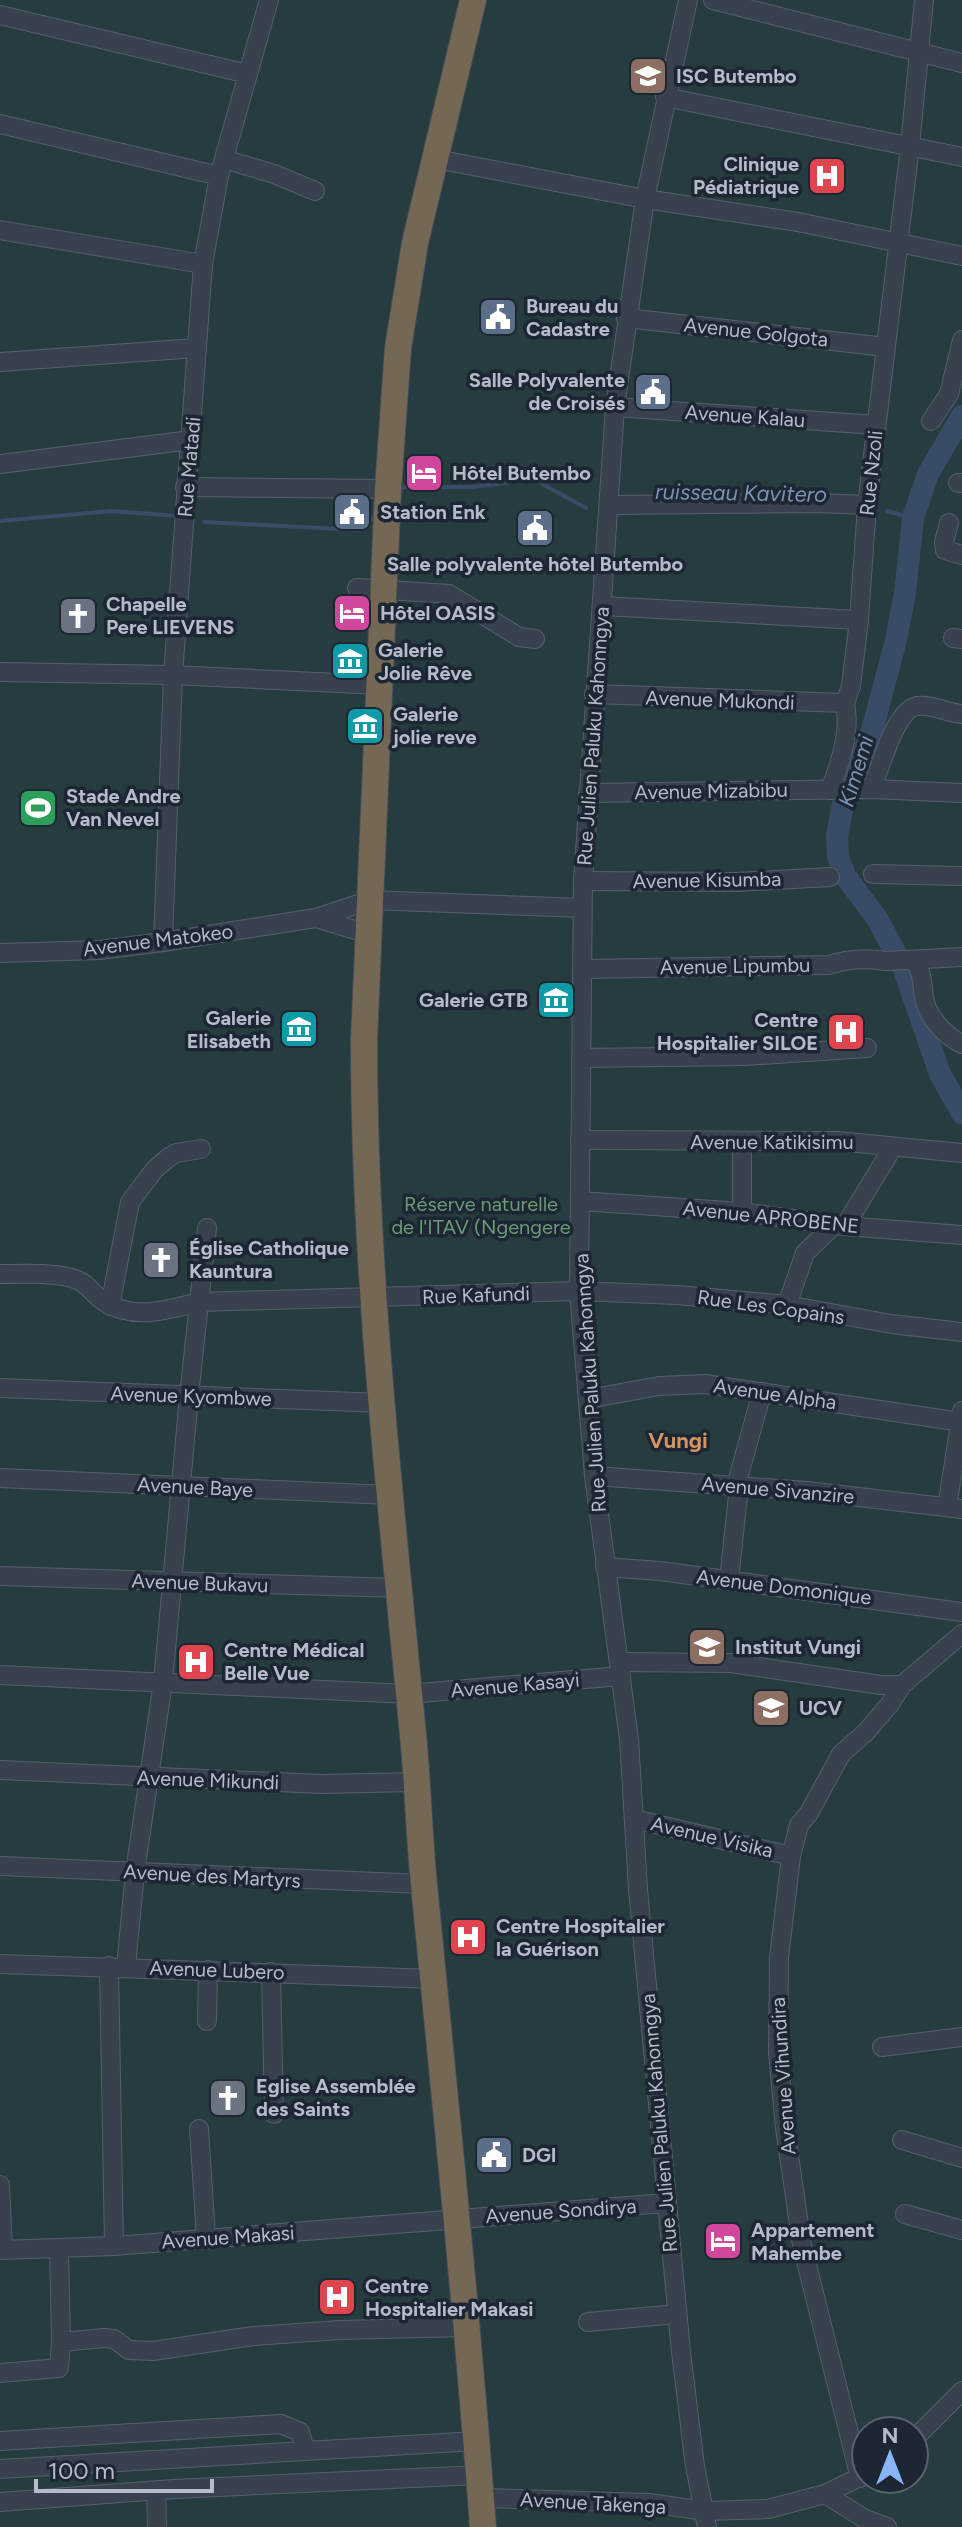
<svg xmlns="http://www.w3.org/2000/svg" width="962" height="2527" font-family="Figtree,sans-serif">
<style>
.green{fill:#263c3f;fill-rule:evenodd}
.lines{fill:none;stroke-linecap:round;stroke-linejoin:round}
.stream{stroke:#394c67;stroke-width:4}
.river{stroke:#394c67;stroke-width:22}
.minor-casing{stroke:#565f6c;stroke-width:20}
.highway-casing{stroke:#434c59;stroke-width:28}
.minor{stroke:#38414e;stroke-width:18}
.highway{stroke:#746855;stroke-width:26}
.labels{text-anchor:middle;dominant-baseline:central;stroke-width:7;stroke-linejoin:round;paint-order:stroke}
.poi-label{font-size:20px;font-weight:bold;fill:#b4bcc9;stroke:#1d2633;text-anchor:start}
.street-label{font-size:20px;fill:#b4bcc9;stroke:#1d2633}
.park-label{font-size:20px;fill:#6b9a76;stroke:#1d2633}
.water-label{font-size:22px;font-style:italic;fill:#7c92b1;stroke:#1d2633}
.neighbourhood-label{font-size:22px;font-weight:bold;fill:#d59563;stroke:#1d2633}
</style>
<rect width="100%" height="100%" fill="#242f3e"/>
<path class="green" d="M0 0H962V2527H0ZM866 2431H914V2479H866Z"/>
<g class="lines">
<g class="stream">
<polyline points="400,496 402,487 470,487 507,483 518,471 533,473 544,485 586,508"/>
<polyline points="887,511 913,518"/>
<polyline points="0,521 111,511 178,516"/>
<polyline points="204,522 359,530 378,513"/>
</g>
<polyline class="river" points="962,416 928,474 913,518 905,593 896,640 873,727 843,805 837,835 838,857 846,877 878,920 903,967 940,1074 962,1113"/>
<g class="minor-casing">
<g id="minor">
<polyline points="688,0 645,199 615,407 583,881 579,1291 594,1476 629,1739 638,1889 681,2352 695,2466 707,2527"/>
<polyline points="713,0 962,63"/>
<polyline points="0,15 248,74"/>
<polyline points="665,97 962,157"/>
<polyline points="0,124 219,176"/>
<polyline points="224,159 274,174 315,191"/>
<polyline points="436,159 645,199 798,222 962,256"/>
<polyline points="0,230 203,264"/>
<polyline points="626,318 886,347"/>
<polyline points="0,362 197,348"/>
<polyline points="615,407 876,425"/>
<polyline points="931,421 949,394 962,340"/>
<polyline points="0,464 191,440"/>
<polyline points="958,483 962,483"/>
<polyline points="185,487 388,489"/>
<polyline points="609,505 816,503 867,505"/>
<polyline points="949,523 944,542 945,550 962,555"/>
<polyline points="357,588 449,594 519,637 535,639"/>
<polyline points="602,606 859,620"/>
<polyline points="953,638 962,639"/>
<polyline points="0,672 173,675 380,685"/>
<polyline points="594,694 845,703"/>
<polyline points="845,703 851,686 859,620 867,505 910,146 924,0"/>
<path d="M872 789C880 768 895 710 917 706 932 704 947 713 962 714"/>
<path d="M830 790C840 764 851 731 845 703"/>
<polyline points="588,793 872,789 962,793"/>
<polyline points="873,874 962,876"/>
<polyline points="583,881 737,882 830,877"/>
<polyline points="316,918 368,934"/>
<polyline points="163,942 173,675 203,264 219,176 269,0"/>
<polyline points="0,953 100,950 163,942 316,918 370,900 582,908"/>
<path d="M914 960C926 977 920 991 927 1008 934 1023 948 1038 962 1044"/>
<path d="M583 969 829 965C848 959 867 958 886 961L962 957"/>
<polyline points="582,1058 745,1056 867,1048"/>
<polyline points="580,1140 837,1141 962,1153"/>
<polyline points="742,1142 742,1212"/>
<polyline points="580,1201 742,1212 845,1226 962,1235"/>
<polyline points="845,1226 893,1147"/>
<path d="M0 1274C21 1274 56 1272 75 1279 88 1283 92 1294 103 1301 134 1321 167 1310 199 1302L579 1291 677 1295 787 1305 891 1324 962 1332"/>
<polyline points="787,1305 805,1253 835,1224"/>
<polyline points="110,1306 130,1202 155,1169 168,1158 176,1153 201,1149"/>
<polyline points="0,1388 382,1403"/>
<polyline points="588,1399 659,1386 705,1384 962,1422"/>
<polyline points="594,1476 807,1491 962,1509"/>
<polyline points="0,1478 389,1495"/>
<polyline points="736,1486 762,1392"/>
<polyline points="947,1507 962,1411"/>
<polyline points="605,1567 660,1571 962,1612"/>
<polyline points="0,1576 399,1588"/>
<polyline points="729,1580 739,1486"/>
<polyline points="619,1662 730,1663 881,1685 902,1685"/>
<polyline points="0,1675 408,1694 621,1676"/>
<polyline points="0,1770 321,1784 416,1782"/>
<polyline points="634,1819 791,1856"/>
<polyline points="0,1866 423,1884"/>
<polyline points="0,1964 434,1979"/>
<polyline points="109,1966 114,2246"/>
<polyline points="126,1967 135,1872 163,1682 189,1396 207,1228"/>
<polyline points="271,1972 274,2114"/>
<polyline points="207,2021 208,1970"/>
<polyline points="882,2047 962,2037"/>
<polyline points="199,2129 206,2238"/>
<polyline points="902,2140 962,2158"/>
<polyline points="0,2185 3,2249"/>
<polyline points="905,2214 962,2230"/>
<polyline points="0,2250 114,2246 666,2203"/>
<polyline points="588,2322 677,2314"/>
<polyline points="61,2342 104,2338 114,2339 129,2350 153,2351 253,2336 340,2330 466,2327"/>
<polyline points="0,2373 59,2368 61,2342 59,2248"/>
<polyline points="914,2439 962,2391"/>
<polyline points="0,2441 281,2424 300,2432 305,2450"/>
<polyline points="0,2469 477,2441"/>
<polyline points="860,2478 802,2245 785,2128 778,2053 779,1958 791,1856 799,1825 809,1813 841,1754 866,1732 890,1704 902,1685 962,1634"/>
<polyline points="156,2491 157,2527"/>
<polyline points="825,2494 865,2519 887,2527"/>
<polyline points="481,2498 649,2503 705,2511 768,2509 825,2494 866,2474"/>
<polyline points="0,2502 174,2489 479,2475"/>
</g>
</g>
<g class="highway-casing">
<path id="highway" d="M473 0 415 243 398 348 388 489 364 1040C364 1272 391 1504 413 1735 418 1785 419 1835 424 1885 445 2099 467 2313 483 2527"/>
</g>
<use href="#minor" class="minor"/>
<use href="#highway" class="highway"/>
</g>
<defs>
<g id="university-square" transform="scale(2)"><rect x="-9" y="-9" width="18" height="18" rx="4" fill="#8d6e63" stroke="#1d2633"/><path d="M0-5L7-2L0 1L-7-2ZM-4 1L0 2.5L4 1V4Q0 6-4 4Z" fill="#fff"/></g>
<g id="hospital-square" transform="scale(2)"><rect x="-9" y="-9" width="18" height="18" rx="4" fill="#e0444e" stroke="#1d2633"/><path d="M-5-5h3v3.5h4V-5h3V5h-3V1.5h-4V5h-3Z" fill="#fff"/></g>
<g id="civic-square" transform="scale(2)"><rect x="-9" y="-9" width="18" height="18" rx="4" fill="#5c6f8a" stroke="#1d2633"/><path d="M-.6-6.5H3V-4.5H.6V-3L4-1V1h2V6H-6V1h2V-1L-.6-3ZM-1.2 2.5V6h2.4V2.5Z" fill="#fff"/></g>
<g id="hotel-square" transform="scale(2)"><rect x="-9" y="-9" width="18" height="18" rx="4" fill="#d1479c" stroke="#1d2633"/><path d="M-6-4.5h1.5V1H6V5H4.5V3h-9V5H-6ZM-4 0a1.8 1.8 0 1 1 3.6 0ZM.5 0V-2.5h3Q6-2.5 6 0Z" fill="#fff"/></g>
<g id="church-square" transform="scale(2)"><rect x="-9" y="-9" width="18" height="18" rx="4" fill="#6b7280" stroke="#1d2633"/><path d="M-1.2-6h2.4v3.5h3.3v2.4h-3.3V6h-2.4V-.1h-3.3v-2.4h3.3Z" fill="#fff"/></g>
<g id="museum-square" transform="scale(2)"><rect x="-9" y="-9" width="18" height="18" rx="4" fill="#0f9aa8" stroke="#1d2633"/><path d="M0-6L6-3V-2H-6V-3ZM-5-1h2V3h-2ZM-1-1h2V3h-2ZM3-1h2V3H3ZM-6 4H6V6H-6Z" fill="#fff"/></g>
<g id="stadium-square" transform="scale(2)"><rect x="-9" y="-9" width="18" height="18" rx="4" fill="#2e9e5b" stroke="#1d2633"/><path d="M0-5a6.5 5 0 1 0 0 10a6.5 5 0 1 0 0-10ZM-3.5-1.8h7v3.6h-7Z" fill="#fff"/></g>
<g id="school-square" transform="scale(2)"><rect x="-9" y="-9" width="18" height="18" rx="4" fill="#8d6e63" stroke="#1d2633"/><path d="M0-5L7-2L0 1L-7-2ZM-4 1L0 2.5L4 1V4Q0 6-4 4Z" fill="#fff"/></g>
</defs>
<g fill-rule="evenodd">
<use href="#university-square" x="648" y="76"/>
<use href="#hospital-square" x="827" y="176"/>
<use href="#civic-square" x="498" y="317"/>
<use href="#civic-square" x="653" y="392"/>
<use href="#hotel-square" x="424" y="473"/>
<use href="#civic-square" x="352" y="512"/>
<use href="#civic-square" x="535" y="528"/>
<use href="#hotel-square" x="352" y="613"/>
<use href="#church-square" x="78" y="616"/>
<use href="#museum-square" x="350" y="661"/>
<use href="#museum-square" x="365" y="726"/>
<use href="#stadium-square" x="38" y="808"/>
<use href="#museum-square" x="556" y="1000"/>
<use href="#museum-square" x="299" y="1029"/>
<use href="#hospital-square" x="846" y="1032"/>
<use href="#church-square" x="161" y="1260"/>
<use href="#school-square" x="707" y="1647"/>
<use href="#hospital-square" x="196" y="1662"/>
<use href="#university-square" x="771" y="1708"/>
<use href="#hospital-square" x="468" y="1937"/>
<use href="#church-square" x="228" y="2098"/>
<use href="#civic-square" x="494" y="2155"/>
<use href="#hotel-square" x="723" y="2241"/>
<use href="#hospital-square" x="337" y="2297"/>
</g>
<g class="labels">
<g class="poi-label">
<text x="676" y="76">ISC Butembo</text>
<text x="799" y="164" text-anchor="end">Clinique<tspan x="799" dy="23">Pédiatrique</tspan></text>
<text x="526" y="306">Bureau du<tspan x="526" dy="23">Cadastre</tspan></text>
<text x="625" y="380" text-anchor="end">Salle Polyvalente<tspan x="625" dy="23">de Croisés</tspan></text>
<text x="452" y="473">Hôtel Butembo</text>
<text x="380" y="512">Station Enk</text>
<text x="535" y="564" text-anchor="middle">Salle polyvalente hôtel Butembo</text>
<text x="106" y="604">Chapelle<tspan x="106" dy="23">Pere LIEVENS</tspan></text>
<text x="380" y="613">Hôtel OASIS</text>
<text x="378" y="650">Galerie<tspan x="378" dy="23">Jolie Rêve</tspan></text>
<text x="393" y="714">Galerie<tspan x="393" dy="23">jolie reve</tspan></text>
<text x="66" y="796">Stade Andre<tspan x="66" dy="23">Van Nevel</tspan></text>
<text x="528" y="1000" text-anchor="end">Galerie GTB</text>
<text x="271" y="1018" text-anchor="end">Galerie<tspan x="271" dy="23">Elisabeth</tspan></text>
<text x="818" y="1020" text-anchor="end">Centre<tspan x="818" dy="23">Hospitalier SILOE</tspan></text>
<text x="189" y="1248">Église Catholique<tspan x="189" dy="23">Kauntura</tspan></text>
<text x="735" y="1647">Institut Vungi</text>
<text x="224" y="1650">Centre Médical<tspan x="224" dy="23">Belle Vue</tspan></text>
<text x="799" y="1708">UCV</text>
<text x="496" y="1926">Centre Hospitalier<tspan x="496" dy="23">la Guérison</tspan></text>
<text x="256" y="2086">Eglise Assemblée<tspan x="256" dy="23">des Saints</tspan></text>
<text x="522" y="2155">DGI</text>
<text x="751" y="2230">Appartement<tspan x="751" dy="23">Mahembe</tspan></text>
<text x="365" y="2286">Centre<tspan x="365" dy="23">Hospitalier Makasi</tspan></text>
</g>
<g class="street-label">
<text transform="translate(756 332) rotate(6)">Avenue Golgota</text>
<text transform="translate(745 416) rotate(4)">Avenue Kalau</text>
<text transform="translate(189 467) rotate(-85)">Rue Matadi</text>
<text transform="translate(871 473) rotate(-84)">Rue Nzoli</text>
<text transform="translate(720 700) rotate(2)">Avenue Mukondi</text>
<text transform="translate(593 736) rotate(-86)">Rue Julien Paluku Kahonngya</text>
<text transform="translate(711 791) rotate(-1)">Avenue Mizabibu</text>
<text transform="translate(707 880) rotate(-1)">Avenue Kisumba</text>
<text transform="translate(158 940) rotate(-7)">Avenue Matokeo</text>
<text transform="translate(735 966) rotate(-1)">Avenue Lipumbu</text>
<text x="772" y="1142">Avenue Katikisimu</text>
<text transform="translate(771 1217) rotate(6)">Avenue APROBENE</text>
<text transform="translate(476 1295) rotate(-2)">Rue Kafundi</text>
<text transform="translate(771 1307) rotate(8)">Rue Les Copains</text>
<text transform="translate(590 1383) rotate(-94)">Rue Julien Paluku Kahonngya</text>
<text transform="translate(775 1394) rotate(8)">Avenue Alpha</text>
<text transform="translate(191 1396) rotate(2)">Avenue Kyombwe</text>
<text transform="translate(195 1487) rotate(3)">Avenue Baye</text>
<text transform="translate(778 1490) rotate(5)">Avenue Sivanzire</text>
<text transform="translate(200 1583) rotate(2)">Avenue Bukavu</text>
<text transform="translate(784 1587) rotate(7)">Avenue Domonique</text>
<text transform="translate(515 1685) rotate(-5)">Avenue Kasayi</text>
<text transform="translate(208 1780) rotate(2)">Avenue Mikundi</text>
<text transform="translate(712 1837) rotate(13)">Avenue Visika</text>
<text transform="translate(212 1876) rotate(3)">Avenue des Martyrs</text>
<text transform="translate(217 1970) rotate(2)">Avenue Lubero</text>
<text transform="translate(783 2076) rotate(-94)">Avenue Vihundira</text>
<text transform="translate(659 2123) rotate(-95)">Rue Julien Paluku Kahonngya</text>
<text transform="translate(561 2211) rotate(-4)">Avenue Sondirya</text>
<text transform="translate(228 2237) rotate(-4)">Avenue Makasi</text>
<text transform="translate(593 2503) rotate(3)">Avenue Takenga</text>
</g>
<g class="park-label">
<text x="481" y="1204">Réserve naturelle<tspan x="481" dy="23">de l'ITAV (Ngengere</tspan></text>
</g>
<g class="water-label">
<text transform="translate(741 493) rotate(1)">ruisseau Kavitero</text>
<text transform="translate(856 771) rotate(-73)">Kimemi</text>
</g>
<g class="neighbourhood-label">
<text x="678" y="1440">Vungi</text>
</g>
</g>
<g transform="translate(890 2455)"><circle r="38" fill="#1d2633" stroke="#59626f" stroke-width="2"/>
<path d="M0-6L14 30L0 20L-14 30Z" fill="#8ab4f8"/>
<text y="-12" font-size="22" font-weight="bold" text-anchor="middle" fill="#b4bcc9">N</text>
</g>
<path d="M36 2479v12h176v-12" fill="none" stroke="#b4bcc9" stroke-width="4"/>
<text x="48" y="2479" font-size="24" fill="#b4bcc9" stroke="#1d2633" stroke-width="6" paint-order="stroke">100 m</text>
</svg>
